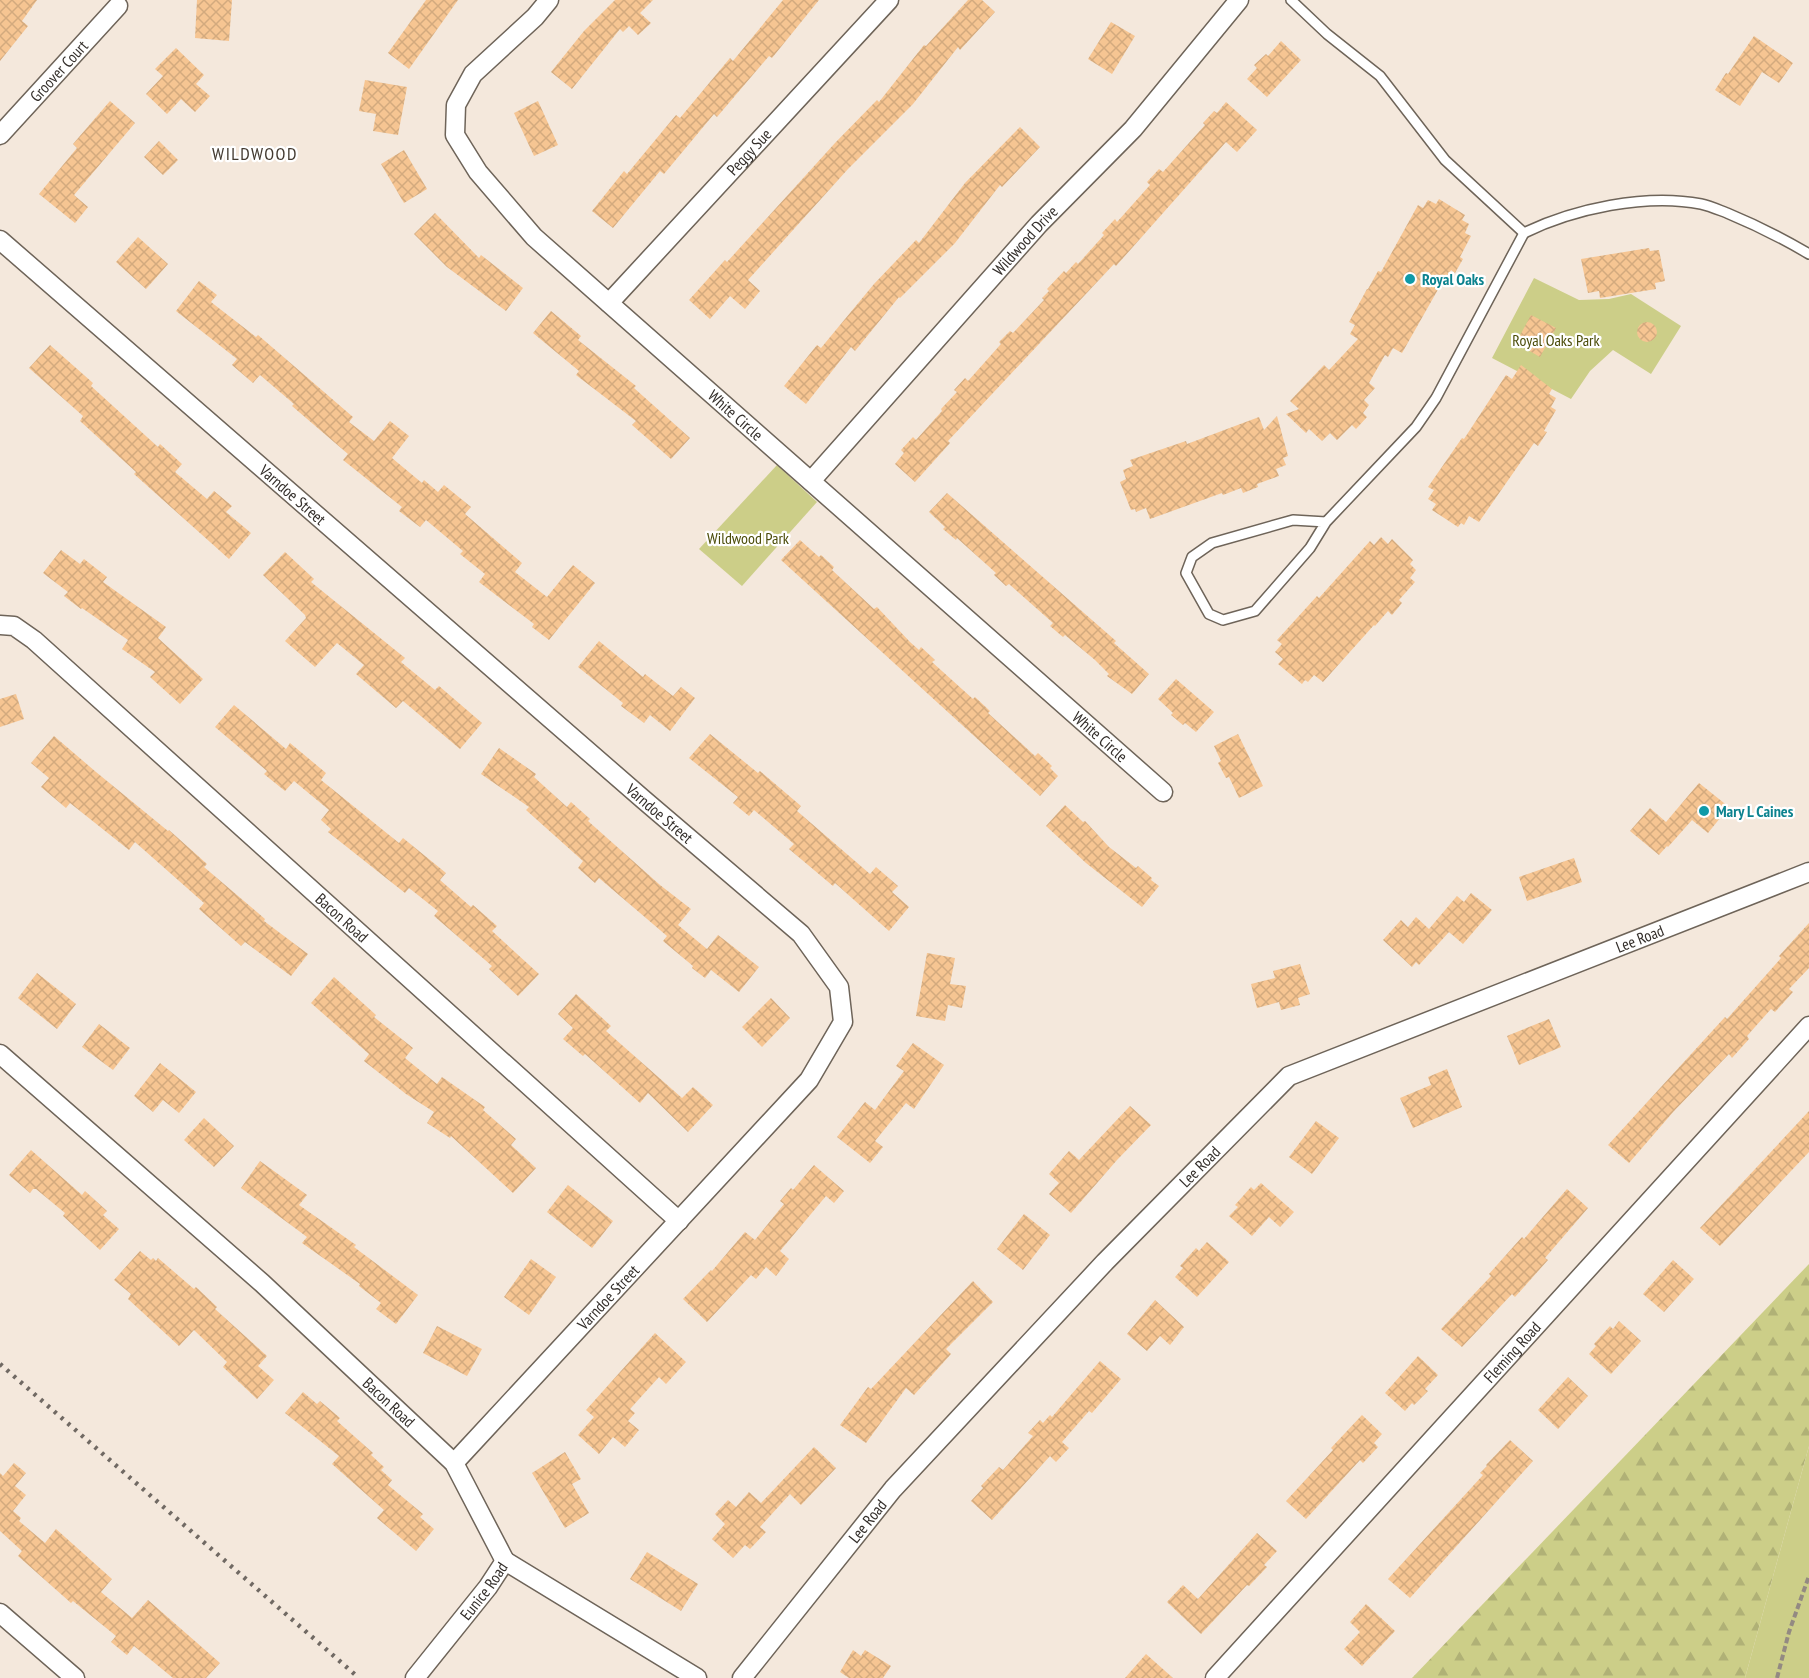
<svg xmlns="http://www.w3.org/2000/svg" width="1809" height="1678" font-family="'PT Sans Narrow',sans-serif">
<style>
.forest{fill:url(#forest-firs)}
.green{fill:#ccce88}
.building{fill:url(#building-cross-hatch)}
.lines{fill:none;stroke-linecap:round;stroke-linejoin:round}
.lane-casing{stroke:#6e6459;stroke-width:12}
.street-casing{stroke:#6e6459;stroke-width:21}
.path{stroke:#938a82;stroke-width:4;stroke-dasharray:6 3;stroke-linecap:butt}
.lane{stroke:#fff;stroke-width:9}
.street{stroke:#fff;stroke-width:18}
.rail{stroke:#706963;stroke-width:4.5;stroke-dasharray:3 6;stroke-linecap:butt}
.culture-dot{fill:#0f9aa8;stroke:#fff;stroke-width:2}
.labels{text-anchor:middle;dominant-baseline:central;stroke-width:4.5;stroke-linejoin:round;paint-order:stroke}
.street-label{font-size:16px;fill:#332e2a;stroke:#fff}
.culture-label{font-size:16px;font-weight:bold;fill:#0d838f;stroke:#fff;text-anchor:start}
.park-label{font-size:16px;fill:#4b4c09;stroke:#fff}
.neighbourhood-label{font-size:18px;letter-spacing:1.5px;fill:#433a30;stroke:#fff}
</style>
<defs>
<pattern id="forest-firs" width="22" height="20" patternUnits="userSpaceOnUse" patternTransform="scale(1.5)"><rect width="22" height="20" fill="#ccce88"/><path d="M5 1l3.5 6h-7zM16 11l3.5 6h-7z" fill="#b0b176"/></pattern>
<pattern id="building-cross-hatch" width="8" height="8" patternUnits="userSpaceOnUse" patternTransform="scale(1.5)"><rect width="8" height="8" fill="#f6c592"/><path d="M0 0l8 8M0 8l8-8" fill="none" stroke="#d3aa7e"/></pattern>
</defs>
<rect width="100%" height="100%" fill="#f4e8dc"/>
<polygon class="forest" points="1809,1264 1809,1446 1745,1678 1412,1678"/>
<g class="green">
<polygon points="1534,278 1579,300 1609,299 1631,294 1681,326 1651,374 1613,350 1590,371 1571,399 1492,358"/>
<polygon points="777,465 817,502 742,586 699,549"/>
<polygon points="1809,1446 1809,1678 1745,1678"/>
</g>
<g class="building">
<polygon points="0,0 37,0 22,21 28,26 0,61"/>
<polygon points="197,0 232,0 229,41 195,38"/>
<polygon points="426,0 458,0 409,69 388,53"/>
<polygon points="615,0 653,0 640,13 651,23 638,35 629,26 623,32 620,29 572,89 551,72 584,31"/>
<polygon points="783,0 819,0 772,58 769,56 717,117 714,114 664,174 660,171 613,228 592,211 624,171 627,174 676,115 680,118 730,58 733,61"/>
<polygon points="968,0 982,0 995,12 960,50 958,47 913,104 848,169 748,280 760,291 745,309 730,296 710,319 689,300 725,260 727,262 835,143 877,100 879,102 924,45 926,46"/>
<polygon points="1111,22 1135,36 1112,74 1088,59"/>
<polygon points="1754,36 1793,63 1779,83 1762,72 1740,106 1715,90 1726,73 1728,74"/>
<polygon points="1281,41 1301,60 1267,97 1247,79 1257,68 1254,65 1266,54 1268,56"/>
<polygon points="176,48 204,75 196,84 210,96 195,112 181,99 167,114 146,94 163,76 155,69"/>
<polygon points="365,80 407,87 398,135 373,131 376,114 359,111"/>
<polygon points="110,101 135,123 74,195 88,207 75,223 39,194 77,148 73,144"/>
<polygon points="538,101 558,145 534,156 514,113"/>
<polygon points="1226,102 1257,130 1237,152 1226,142 1116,266 1114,264 948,441 950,443 915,482 895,464 904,453 901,450 913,437 916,440 942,411 941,409 957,392 954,390 965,378 968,381 1001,344 999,342 1010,331 1013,333 1044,300 1042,298 1049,291 1047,289 1064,271 1066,273 1076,262 1078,264 1104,235 1102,233 1115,219 1117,222 1142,194 1150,185 1147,182 1159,169 1163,172 1205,125 1203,123 1214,111 1217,113"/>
<polygon points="1020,127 1040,147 1002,187 1000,185 955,243 900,298 899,297 855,351 851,347 806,404 784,386 817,345 821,348 874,284 916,240 919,243 965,183"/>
<polygon points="159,141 178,160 163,175 144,157"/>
<polygon points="404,150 427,189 404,203 381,164"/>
<polygon points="1439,199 1465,215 1462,220 1469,224 1465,233 1471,236 1460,257 1463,259 1455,273 1451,270 1442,287 1440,286 1402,353 1393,348 1388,357 1385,355 1369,383 1375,388 1364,400 1369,405 1363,413 1367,417 1356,429 1352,425 1337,440 1330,433 1322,441 1309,429 1306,433 1286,414 1299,409 1290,401 1324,365 1329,370 1358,339 1350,334 1355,325 1349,322 1367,289 1368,289 1378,271 1381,272 1418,205 1423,208 1428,200 1436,204"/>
<polygon points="435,213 479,258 481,255 523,288 506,311 447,267 414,234"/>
<polygon points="138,237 168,264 146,289 116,262"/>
<polygon points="1649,248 1650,251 1659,250 1665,281 1655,283 1656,289 1600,298 1599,291 1588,293 1581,259"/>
<polygon points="199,281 217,295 211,302 256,337 258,335 353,417 349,422 374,441 390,421 409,436 392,458 422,483 424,480 438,492 444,485 471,507 465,514 522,563 515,572 547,597 573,565 595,583 549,640 532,627 534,624 479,582 485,574 460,554 463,551 426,520 420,527 399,511 402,507 343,460 348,454 292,406 294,404 260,375 253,383 232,365 237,359 176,311"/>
<polygon points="551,311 581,336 578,340 636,386 634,388 690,438 671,459 632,425 636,421 576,375 579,371 533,333"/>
<polygon points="1531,315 1556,328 1540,357 1516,343"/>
<circle cx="1647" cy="332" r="10"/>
<polygon points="50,345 93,383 91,386 158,447 160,444 182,464 175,472 207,499 214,491 232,506 226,512 251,533 229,559 134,474 136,472 80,421 83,416 29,368"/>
<polygon points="1521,365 1552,389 1549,394 1556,398 1551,407 1556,410 1544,431 1547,432 1538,446 1534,443 1479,522 1469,516 1464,525 1461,523 1458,527 1432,510 1436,504 1428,499 1434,490 1428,487 1462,438 1464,439 1506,375 1512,379"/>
<polygon points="1277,416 1288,456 1283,458 1286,465 1276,469 1279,476 1257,484 1258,487 1243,493 1241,488 1223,495 1222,493 1150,519 1146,508 1136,512 1135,509 1131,510 1120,482 1126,479 1123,470 1133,466 1130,460 1186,441 1187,444 1259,417 1264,430"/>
<polygon points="947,493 1116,641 1114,643 1149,674 1132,694 1107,676 1109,674 1095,660 1065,635 1063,637 1050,626 1053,623 1009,584 1006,586 994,575 996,573 957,538 956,540 943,529 945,527 929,512"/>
<polygon points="1381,537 1388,544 1392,539 1413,560 1410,564 1416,570 1410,578 1415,582 1399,600 1402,603 1392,615 1388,611 1375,626 1374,625 1323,682 1314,675 1308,682 1305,680 1302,684 1278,664 1283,659 1275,652 1282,644 1277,640 1317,596 1319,598 1370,541 1374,545"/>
<polygon points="800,540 819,557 821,555 834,567 832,570 874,609 877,607 910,642 919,650 921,647 935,660 932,662 973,699 975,697 990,711 988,713 1035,756 1038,753 1052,766 1050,768 1058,776 1040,796 781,560"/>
<polygon points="61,550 80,564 84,559 107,577 103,582 166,627 158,638 203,679 180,704 150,677 155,672 122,649 128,640 82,608 81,609 64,596 68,592 43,573"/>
<polygon points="285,552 314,579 311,582 405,658 401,662 435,690 439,686 482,723 460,749 403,701 396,708 356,674 364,665 337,643 315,667 285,641 306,618 305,615 263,575"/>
<polygon points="599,641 643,677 645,674 673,696 681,687 695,698 670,731 650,715 644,723 621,706 623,703 578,667"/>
<polygon points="1176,679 1214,712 1196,732 1185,723 1183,725 1171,715 1173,713 1158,699"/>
<polygon points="16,694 24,719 0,727 0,699"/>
<polygon points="234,705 286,749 290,743 326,773 321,780 399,843 403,838 446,873 440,880 471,907 473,905 497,926 492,931 539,974 518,996 489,969 492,966 434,916 438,911 409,888 405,893 328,832 331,829 321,820 329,810 294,781 285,791 264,774 267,771 215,727"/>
<polygon points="710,734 758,773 760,771 801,806 797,811 870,874 876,867 898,886 892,892 909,907 889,931 835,883 833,886 789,849 794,844 754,810 749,816 733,803 738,797 689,758"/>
<polygon points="1238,734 1263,786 1239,798 1229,777 1226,778 1218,763 1221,761 1214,746"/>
<polygon points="54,736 96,772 168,831 169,830 207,864 204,867 265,919 264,921 308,954 291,976 245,942 241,946 199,909 204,903 135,842 129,850 70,803 66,808 41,787 49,778 31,763"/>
<polygon points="499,748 536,774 534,777 567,807 571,802 590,819 588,821 660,885 691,909 678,925 707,949 718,935 759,967 739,992 711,970 705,978 692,968 693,966 663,941 667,936 599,878 595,883 578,868 583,861 526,810 529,807 481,774"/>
<polygon points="1699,783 1729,807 1708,833 1692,820 1668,847 1667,846 1659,855 1630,831 1650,808 1666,822"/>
<polygon points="1065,805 1083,822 1085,821 1109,847 1136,868 1138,866 1152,878 1151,880 1159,886 1142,907 1086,863 1046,826"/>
<polygon points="1574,858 1582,882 1527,901 1519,877"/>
<polygon points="1471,893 1492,910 1463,944 1449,932 1419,965 1416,962 1412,967 1383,940 1401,920 1408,927 1416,917 1429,929 1457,896 1464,902"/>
<polygon points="1809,923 1809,968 1789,989 1793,992 1775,1012 1771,1009 1747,1036 1749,1039 1732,1058 1729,1054 1674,1111 1629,1163 1608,1145 1725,1017 1727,1019 1781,958 1779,956"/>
<polygon points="927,953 955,958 950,984 966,986 962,1008 948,1005 945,1021 916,1016"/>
<polygon points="1300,964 1310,994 1298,998 1300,1005 1281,1010 1279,1002 1257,1008 1251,984 1275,978 1273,971"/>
<polygon points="37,973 76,1004 57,1029 18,998"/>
<polygon points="334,977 376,1015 374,1017 413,1048 405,1058 437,1084 442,1077 485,1107 483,1110 516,1139 511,1145 536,1168 513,1193 451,1136 450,1138 427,1123 434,1112 406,1094 364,1061 369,1054 311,1003"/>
<polygon points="576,994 611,1026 606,1031 682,1098 693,1087 713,1105 688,1132 648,1093 640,1103 585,1054 583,1056 563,1039 573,1028 558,1014"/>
<polygon points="771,998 790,1018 762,1047 742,1027"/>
<polygon points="1549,1019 1561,1047 1519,1065 1507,1036"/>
<polygon points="99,1024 130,1048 113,1070 82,1047"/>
<polygon points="913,1043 944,1065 914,1109 906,1103 875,1141 883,1147 870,1163 837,1137 865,1102 875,1110 904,1071 896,1066"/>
<polygon points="160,1063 196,1092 179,1113 163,1100 153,1112 134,1096"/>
<polygon points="1447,1069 1462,1107 1413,1128 1400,1098 1431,1085 1428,1077"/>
<polygon points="1130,1106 1151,1125 1117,1160 1071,1213 1049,1194 1059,1183 1049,1174 1069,1151 1079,1160"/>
<polygon points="1809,1111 1809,1152 1720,1246 1700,1228"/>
<polygon points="204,1118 234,1146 214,1167 184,1140"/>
<polygon points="1316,1121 1339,1138 1312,1174 1289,1157"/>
<polygon points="31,1150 82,1195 85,1191 107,1211 103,1215 119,1229 100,1250 63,1216 65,1213 36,1189 33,1189 30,1193 9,1175"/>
<polygon points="260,1161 307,1195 299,1205 356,1245 354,1247 418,1295 396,1324 376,1309 381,1303 359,1286 360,1284 302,1243 307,1237 241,1188"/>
<polygon points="814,1165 844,1191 834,1203 826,1196 780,1251 789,1259 776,1276 766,1267 756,1279 751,1275 707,1322 683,1299 711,1270 712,1271 745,1232 755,1240 784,1204 780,1201 791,1188 793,1190"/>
<polygon points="1261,1183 1294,1212 1280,1227 1269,1217 1252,1236 1229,1216 1238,1207 1235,1205 1251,1187 1254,1190"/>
<polygon points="568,1185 613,1221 592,1248 547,1212"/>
<polygon points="1567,1189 1588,1208 1545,1258 1548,1260 1515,1297 1512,1294 1462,1347 1441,1329 1491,1276 1489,1274 1522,1237 1524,1239"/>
<polygon points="1024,1214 1050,1235 1023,1270 997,1249"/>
<polygon points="1207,1242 1229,1262 1197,1297 1175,1277 1183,1268 1180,1266 1196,1248 1199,1251"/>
<polygon points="140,1251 151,1260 153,1258 156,1261 158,1258 194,1289 196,1287 217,1307 215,1309 267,1356 258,1366 274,1380 257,1399 223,1367 227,1362 194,1330 179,1346 128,1299 131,1294 114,1280"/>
<polygon points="531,1259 556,1277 529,1315 504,1297"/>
<polygon points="1673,1260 1694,1279 1664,1312 1643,1294"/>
<polygon points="973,1281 993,1302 946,1349 951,1354 914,1395 906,1388 866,1443 840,1425 868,1387 871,1389"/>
<polygon points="1155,1300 1184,1327 1170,1345 1160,1336 1147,1351 1127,1334"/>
<polygon points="1619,1321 1641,1341 1611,1374 1589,1354 1596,1346 1594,1344 1610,1326 1613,1329"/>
<polygon points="437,1326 482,1349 467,1376 423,1353"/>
<polygon points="655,1333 686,1362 666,1384 659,1377 630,1409 635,1413 628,1421 639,1430 625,1447 613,1437 599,1454 578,1435 594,1417 586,1410"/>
<polygon points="1418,1356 1438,1375 1425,1389 1428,1391 1414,1405 1412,1403 1405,1411 1385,1393"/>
<polygon points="1100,1361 1121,1379 1092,1413 1089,1411 1062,1442 1069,1448 1056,1462 1050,1456 992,1520 971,1501 983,1488 981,1486 999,1467 1003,1470 1033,1436 1028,1433 1040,1420 1043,1423 1050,1415 1052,1417"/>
<polygon points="1568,1377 1588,1396 1558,1429 1538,1410"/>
<polygon points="303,1392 317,1404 320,1401 340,1418 337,1421 373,1453 371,1455 384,1467 381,1470 392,1480 388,1485 423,1514 420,1517 434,1529 416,1551 377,1518 384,1510 332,1464 339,1456 285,1413"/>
<polygon points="1362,1415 1382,1434 1374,1443 1378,1447 1363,1463 1360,1460 1306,1519 1286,1501 1333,1450 1331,1448"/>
<polygon points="1510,1440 1533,1461 1410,1598 1388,1579 1483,1475 1480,1473 1487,1466 1486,1465"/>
<polygon points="814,1447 836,1468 801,1505 790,1494 760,1527 766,1532 750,1549 745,1545 733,1558 712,1539 725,1524 715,1514 728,1500 736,1507 749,1492 761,1503"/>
<polygon points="565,1452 581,1479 572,1484 589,1513 565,1528 532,1473"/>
<polygon points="14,1463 26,1473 15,1486 26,1495 13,1511 21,1518 19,1521 45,1543 56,1529 112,1579 101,1592 132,1618 148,1600 220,1663 206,1678 173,1678 134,1646 127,1655 111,1642 116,1636 73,1601 71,1603 18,1556 22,1551 0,1531 0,1473 3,1476"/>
<polygon points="1257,1533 1277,1551 1264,1565 1267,1567 1249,1586 1247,1585 1201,1634 1167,1602 1183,1585 1198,1599"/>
<polygon points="647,1552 698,1584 681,1611 630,1579"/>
<polygon points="1366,1604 1395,1631 1362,1666 1344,1649 1360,1632 1350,1622"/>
<polygon points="853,1650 861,1656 865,1650 891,1666 883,1678 849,1678 840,1672"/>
<polygon points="1146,1654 1173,1678 1125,1678"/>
</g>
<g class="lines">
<g class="lane-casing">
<g id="lane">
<path d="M1291 0 1327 34 1380 76 1445 160 1524 233C1573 209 1646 193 1701 204 1710 206 1719 210 1727 213 1756 225 1782 238 1809 254"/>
<polyline points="1326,522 1293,520 1212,543 1192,557 1186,573 1209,614 1223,620 1255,611 1310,548 1326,522 1416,427 1436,398 1524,233"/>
</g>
</g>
<g class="street-casing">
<g id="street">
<path id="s1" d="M549 0 535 17 473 74 456 105 455 135 478 172 534 237 1163 792"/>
<path id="s2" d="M0 135 118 6"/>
<path id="s3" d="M0 240 644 800 801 934 839 987 843 1022 809 1080 454 1463"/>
<path id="s4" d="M609 303 889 0"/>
<path id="s5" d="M811 481 1039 224 1133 129 1239 0"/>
<path id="s6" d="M0 625 14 626 34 640 679 1221"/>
<path id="s7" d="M0 1054 262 1283 454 1463 505 1561"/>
<polyline points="505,1561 697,1678"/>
<polyline points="0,1613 75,1678"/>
<path id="s8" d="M415 1678 488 1587 505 1561"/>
<path id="s9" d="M742 1678 893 1489 1105 1262 1289 1076 1809 872"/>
<path id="s10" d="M1215 1678 1809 1026"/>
</g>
</g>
<polyline class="path" points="1777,1678 1789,1632 1809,1576"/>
<use href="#lane" class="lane"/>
<use href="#street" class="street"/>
<polyline class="rail" points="0,1364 359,1678"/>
</g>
<g class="culture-dot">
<circle cx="1410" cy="279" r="6"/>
<circle cx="1704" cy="811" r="6"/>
</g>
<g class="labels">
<g class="street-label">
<text stroke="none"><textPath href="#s2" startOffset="87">Groover Court</textPath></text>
<text stroke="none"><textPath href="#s4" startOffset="206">Peggy Sue</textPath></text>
<text stroke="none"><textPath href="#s5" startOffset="322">Wildwood Drive</textPath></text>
<text stroke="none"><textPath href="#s1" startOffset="570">White Circle</textPath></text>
<text stroke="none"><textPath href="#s3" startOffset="388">Varndoe Street</textPath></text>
<text stroke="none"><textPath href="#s1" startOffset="1056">White Circle</textPath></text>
<text stroke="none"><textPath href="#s3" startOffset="874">Varndoe Street</textPath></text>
<text stroke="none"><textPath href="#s6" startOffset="453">Bacon Road</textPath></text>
<text stroke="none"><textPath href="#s9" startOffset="1191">Lee Road</textPath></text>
<text stroke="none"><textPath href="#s9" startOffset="687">Lee Road</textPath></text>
<text transform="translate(608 1297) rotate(-47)">Varndoe Street</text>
<text stroke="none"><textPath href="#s10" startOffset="441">Fleming Road</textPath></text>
<text stroke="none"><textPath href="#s7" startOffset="522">Bacon Road</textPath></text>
<text stroke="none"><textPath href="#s9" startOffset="201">Lee Road</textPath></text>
<text stroke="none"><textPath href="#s8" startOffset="111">Eunice Road</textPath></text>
</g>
<g class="culture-label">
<text x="1422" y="279">Royal Oaks</text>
<text x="1716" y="811">Mary L Caines</text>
</g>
<g class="park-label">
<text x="1556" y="340">Royal Oaks Park</text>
<text x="748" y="538">Wildwood Park</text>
</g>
<g class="neighbourhood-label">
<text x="255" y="153">WILDWOOD</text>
</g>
</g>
</svg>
